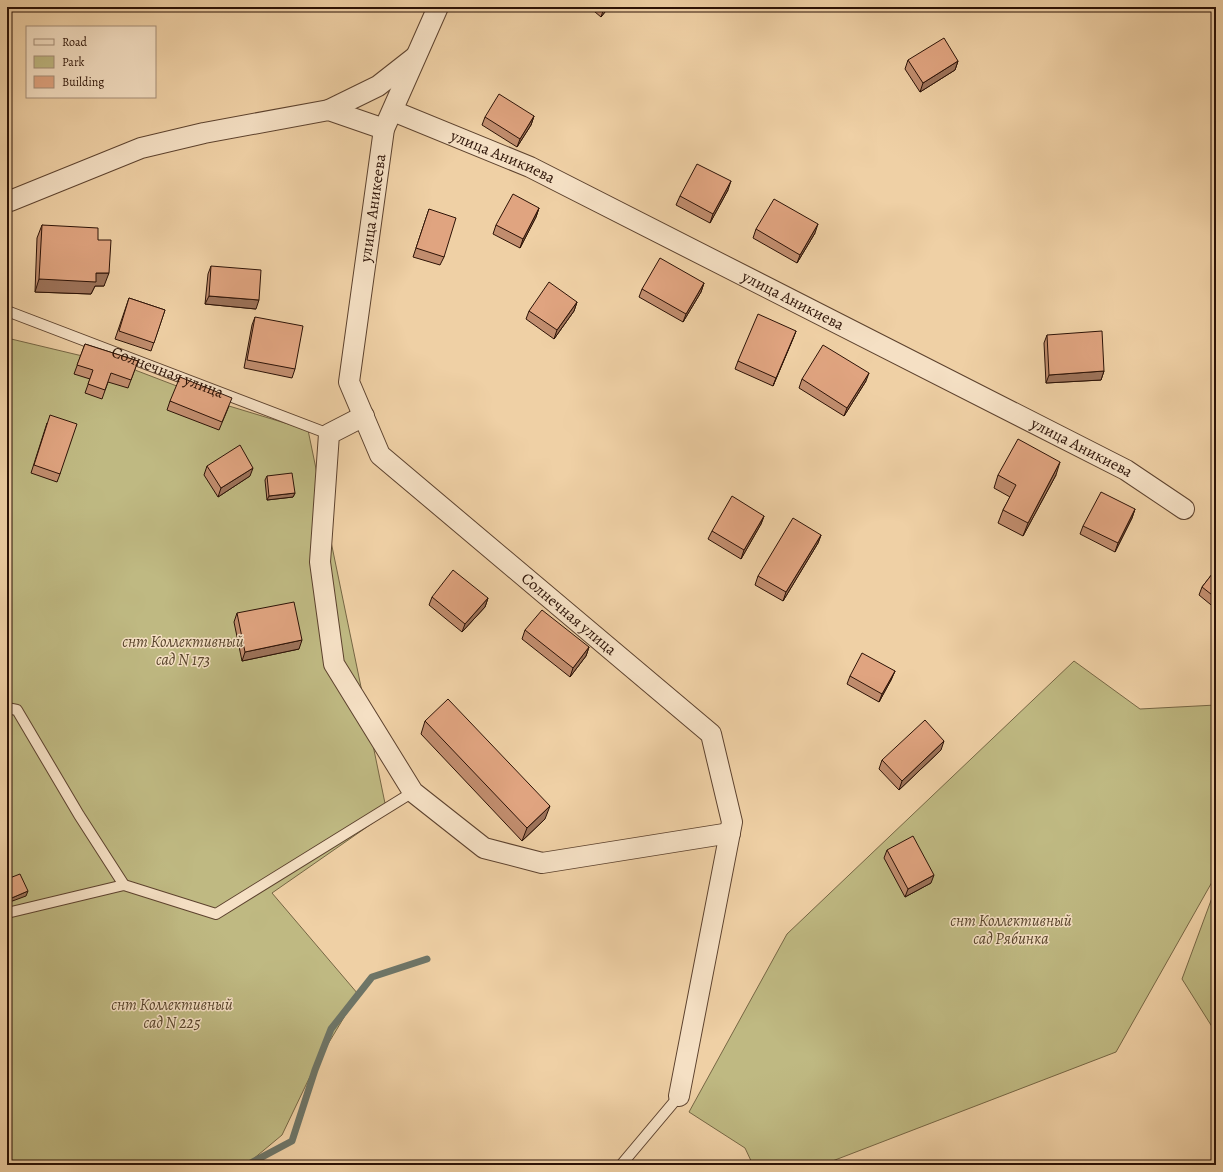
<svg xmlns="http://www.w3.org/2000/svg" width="1223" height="1172" font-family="Alegreya,serif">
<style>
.green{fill:#bfb982;stroke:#766644}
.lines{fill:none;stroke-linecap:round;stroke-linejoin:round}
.stream{stroke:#6e7567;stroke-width:7}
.lane-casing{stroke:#5d422e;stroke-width:12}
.street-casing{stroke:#5d422e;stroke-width:22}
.lane{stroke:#f5e0c4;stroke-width:10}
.street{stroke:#f5e0c4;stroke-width:20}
.wall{fill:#c18d6e;stroke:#2c1206}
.shaded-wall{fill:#9d735a;stroke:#2c1206}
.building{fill:#e0a480;stroke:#2c1206}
.labels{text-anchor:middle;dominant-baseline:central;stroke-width:3;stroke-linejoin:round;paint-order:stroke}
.street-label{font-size:16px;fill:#2c1206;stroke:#f5e0c4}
.park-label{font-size:16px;font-style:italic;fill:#58442b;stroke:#f5e0c4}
</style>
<rect width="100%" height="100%" fill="#efd0a5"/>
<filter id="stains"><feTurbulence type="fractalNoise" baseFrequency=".005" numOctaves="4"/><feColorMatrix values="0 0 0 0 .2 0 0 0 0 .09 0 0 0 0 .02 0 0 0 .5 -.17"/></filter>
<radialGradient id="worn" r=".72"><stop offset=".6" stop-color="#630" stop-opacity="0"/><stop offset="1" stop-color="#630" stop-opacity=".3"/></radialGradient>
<g class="green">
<polygon points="7,338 95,359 135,370 229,406 308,430 387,813 272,893 358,994 316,1064 282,1135 246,1165 7,1165"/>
<polygon points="1074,661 1140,709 1216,705 1216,875 1116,1052 822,1165 753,1165 745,1148 689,1112 787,934"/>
<polygon points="1216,887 1216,1033 1182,979"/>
</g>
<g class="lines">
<polyline class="stream" points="247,1165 292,1141 315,1070 331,1029 372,977 427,959"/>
<g class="lane-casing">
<g id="lane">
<path id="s1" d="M7 311 329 434"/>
<polyline points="7,708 17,710 79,815 124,885"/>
<polyline points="7,913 124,885 216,914 413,792"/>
<polyline points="621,1165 679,1096"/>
</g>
</g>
<g class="street-casing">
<g id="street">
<path id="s2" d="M438 7 384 129 349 382 380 455 711 734 732 822 679 1096"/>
<polyline points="329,110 378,86 415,57"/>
<path id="s3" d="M393 111 530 167 1126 470 1184 509"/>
<polyline points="7,201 10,201 141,148 204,133 329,110 384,129"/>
<polyline points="364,416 329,434 320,562 334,664 413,792 484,848 542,863 730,833"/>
</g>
</g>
<use href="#lane" class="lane"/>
<use href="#street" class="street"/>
</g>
<g class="wall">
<polygon points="589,7 609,7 601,17"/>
<polygon points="908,60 958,61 955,70 920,92 905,69"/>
<polygon points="534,116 531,125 517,147 482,125 485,117"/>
<polygon points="728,190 710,223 676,205 680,196"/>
<polygon points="539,208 536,217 520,248 493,234 496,225"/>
<polygon points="429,209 444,257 440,265 413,257"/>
<polygon points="42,225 98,240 104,286 95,286 91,294 35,292 37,238"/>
<polygon points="756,229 815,233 797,263 753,238"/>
<polygon points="211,266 256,309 205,304 208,274"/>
<polygon points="704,283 701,292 683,322 639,297 642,289"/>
<polygon points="129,298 165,310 151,351 115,339"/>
<polygon points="577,302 574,311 554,339 526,319 529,311"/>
<polygon points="255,317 295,369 292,378 244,368 252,325"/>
<polygon points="796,331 773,386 735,369 738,361"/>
<polygon points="1047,335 1104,371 1101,380 1046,383 1044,343"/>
<polygon points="85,344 138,361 128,388 108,382 102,399 85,393 90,379 74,374"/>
<polygon points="802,379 866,381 844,416 799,388"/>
<polygon points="170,401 229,406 219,430 167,410"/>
<polygon points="47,423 60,474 57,482 31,473"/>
<polygon points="207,466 250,476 218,497 204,475"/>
<polygon points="998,475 1056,475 1023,536 998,523 1003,510 1010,497 994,488"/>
<polygon points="267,476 295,493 293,497 267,500 265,480"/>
<polygon points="1135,509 1132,518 1115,552 1080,534 1083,526"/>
<polygon points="764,516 761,524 741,559 708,539 712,531"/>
<polygon points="821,535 818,543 783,601 755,585 758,576"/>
<polygon points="1216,569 1216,609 1199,595 1202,587"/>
<polygon points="432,597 488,598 485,607 462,632 429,605"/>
<polygon points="237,613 299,649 242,661 234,622"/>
<polygon points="525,630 589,647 586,656 570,677 522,639"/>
<polygon points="895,671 891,680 879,702 847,684 850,676"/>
<polygon points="425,721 545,819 522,841 421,734"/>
<polygon points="941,750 899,790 879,769 882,760"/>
<polygon points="887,850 931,883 905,897 884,858"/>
</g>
<g class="shaded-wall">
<polygon points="605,7 609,7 601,17 604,8"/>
<polygon points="958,61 955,70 920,92 923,83"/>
<polygon points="534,116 531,125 517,147 520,139"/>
<polygon points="731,181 728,190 710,223 713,214"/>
<polygon points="539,208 536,217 520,248 523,239"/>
<polygon points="818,224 815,233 797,263 800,255"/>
<polygon points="96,273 109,273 104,286 95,286 91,294 35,292 39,279"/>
<polygon points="704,283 701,292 683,322 686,314"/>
<polygon points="209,296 259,300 256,309 205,304"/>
<polygon points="577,302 574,311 554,339 557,330"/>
<polygon points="796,331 793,339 773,386 776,378"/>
<polygon points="1104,371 1101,380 1046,383 1049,375"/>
<polygon points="869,373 866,381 844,416 847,408"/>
<polygon points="1060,462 1056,475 1023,536 1028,523"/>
<polygon points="253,468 250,476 218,497 221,488"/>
<polygon points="295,493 293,497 267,500 269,496"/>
<polygon points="1135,509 1132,518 1115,552 1118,543"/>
<polygon points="764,516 761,524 741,559 744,550"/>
<polygon points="821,535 818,543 783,601 786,592"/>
<polygon points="488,598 485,607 462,632 465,624"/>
<polygon points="302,640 299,649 242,661 245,652"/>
<polygon points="589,647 586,656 570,677 573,668"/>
<polygon points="895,671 891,680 879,702 882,694"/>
<polygon points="944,741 941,750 899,790 902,781"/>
<polygon points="550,806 545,819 522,841 527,828"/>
<polygon points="934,875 931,883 905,897 908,889"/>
<polygon points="28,891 26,896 7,903 7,900"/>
</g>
<g class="building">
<polygon points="944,38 958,61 923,83 908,60"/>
<polygon points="499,94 534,116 520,139 485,117"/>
<polygon points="697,164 731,181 713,214 680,196"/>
<polygon points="513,194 539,208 523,239 496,225"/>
<polygon points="774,199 818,224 800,255 756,229"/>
<polygon points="429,209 456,218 444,257 416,248"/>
<polygon points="42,225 98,228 98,240 111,240 109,273 96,273 96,282 39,279"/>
<polygon points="660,258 704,283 686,314 642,289"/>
<polygon points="211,266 261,270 259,300 209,296"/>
<polygon points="549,282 577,302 557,330 529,311"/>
<polygon points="129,298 165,310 154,343 119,331"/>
<polygon points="758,314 796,331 776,378 738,361"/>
<polygon points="255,317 303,326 295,369 247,360"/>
<polygon points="1102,331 1104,371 1049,375 1047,335"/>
<polygon points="85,344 138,361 131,380 111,373 105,390 88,384 93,370 77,365"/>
<polygon points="823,345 869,373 847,408 802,379"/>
<polygon points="180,377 232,398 222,422 170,401"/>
<polygon points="50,415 77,424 60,474 34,465"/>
<polygon points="1018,439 1060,462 1028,523 1003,510 1016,485 998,475"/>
<polygon points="240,445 253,468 221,488 207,466"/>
<polygon points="292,473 295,493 269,496 267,476"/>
<polygon points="1101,492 1135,509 1118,543 1083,526"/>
<polygon points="732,496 764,516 744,550 712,531"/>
<polygon points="793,518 821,535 786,592 758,576"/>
<polygon points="1216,569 1216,598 1202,587"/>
<polygon points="453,570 488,598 465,624 432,597"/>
<polygon points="294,602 302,640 245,652 237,613"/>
<polygon points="542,610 589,647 573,668 525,630"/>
<polygon points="862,653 895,671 882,694 850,676"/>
<polygon points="448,699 550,806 527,828 425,721"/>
<polygon points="925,720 944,741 902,781 882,760"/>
<polygon points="913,836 934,875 908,889 887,850"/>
<polygon points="20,874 28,891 7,900 7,879"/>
</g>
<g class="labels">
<g class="street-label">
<text stroke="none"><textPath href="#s3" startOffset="119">улица Аникиева</textPath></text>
<text transform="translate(373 208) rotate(-82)">улица Аникеева</text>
<text stroke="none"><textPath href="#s3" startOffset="443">улица Аникиева</textPath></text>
<text stroke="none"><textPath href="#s1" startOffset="172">Солнечная улица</textPath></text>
<text stroke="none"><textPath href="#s3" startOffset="767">улица Аникиева</textPath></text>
<text stroke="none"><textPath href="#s2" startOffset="715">Солнечная улица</textPath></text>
</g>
<g class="park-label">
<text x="183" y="642">снт Коллективный<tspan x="183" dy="18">сад N 173</tspan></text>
<text x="1011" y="921">снт Коллективный<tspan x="1011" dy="18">сад Рябинка</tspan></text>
<text x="172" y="1005">снт Коллективный<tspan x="172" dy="18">сад N 225</tspan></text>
</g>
</g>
<rect width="1223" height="1172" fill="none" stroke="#efd0a5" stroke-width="24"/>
<rect x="8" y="8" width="1207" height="1156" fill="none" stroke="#2c1206" stroke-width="2"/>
<rect x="12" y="12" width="1199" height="1148" fill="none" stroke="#2c1206"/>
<rect x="26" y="26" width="130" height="72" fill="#f5e0c4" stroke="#a58e78"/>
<rect x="34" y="39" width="20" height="6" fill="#f5e0c4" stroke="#a58e78"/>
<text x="62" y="46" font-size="12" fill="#2c1206">Road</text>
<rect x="34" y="56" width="20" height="12" fill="#bfb982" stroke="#a58e78"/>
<text x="62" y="66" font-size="12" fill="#2c1206">Park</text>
<rect x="34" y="76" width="20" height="12" fill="#e0a480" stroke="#a58e78"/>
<text x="62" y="86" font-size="12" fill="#2c1206">Building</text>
<rect width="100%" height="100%" filter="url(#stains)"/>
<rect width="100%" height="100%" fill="url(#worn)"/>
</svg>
